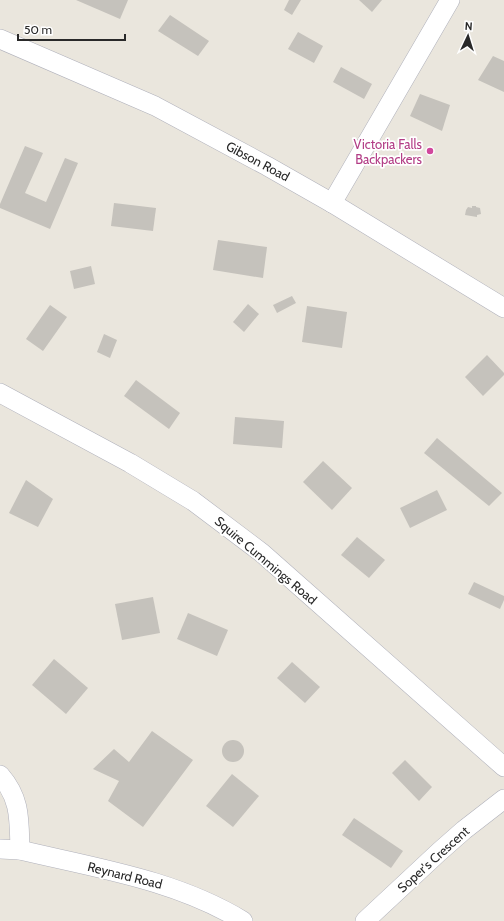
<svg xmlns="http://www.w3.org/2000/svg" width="504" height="921" font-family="Cabin,sans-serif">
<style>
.building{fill:#c5c2bc}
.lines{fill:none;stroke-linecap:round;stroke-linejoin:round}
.minor-casing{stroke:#b0b1bb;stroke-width:20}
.minor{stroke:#fff;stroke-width:19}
.hotel-dot{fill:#d1479c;stroke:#fff;stroke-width:1.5}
.labels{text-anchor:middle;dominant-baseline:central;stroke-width:3.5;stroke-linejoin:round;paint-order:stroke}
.hotel-label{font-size:13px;fill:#b23c85;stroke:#fff;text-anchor:end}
.street-label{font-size:13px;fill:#292929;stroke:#fff}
</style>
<rect width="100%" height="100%" fill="#eae6dd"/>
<g class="building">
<polygon points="76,0 128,0 120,19"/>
<polygon points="289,0 301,0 292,15 284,10"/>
<polygon points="359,0 382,0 372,12"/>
<polygon points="170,15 209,41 198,56 158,31"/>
<polygon points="298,32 323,46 314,63 288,49"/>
<polygon points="493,56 504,61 504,92 478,80"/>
<polygon points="341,67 372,84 364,99 333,82"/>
<polygon points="420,94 450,105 442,131 410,116"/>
<polygon points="25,146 43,153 25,193 46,202 65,158 78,163 50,229 0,208 0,204"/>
<polygon points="114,203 156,208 153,231 111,226"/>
<polygon points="472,206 476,206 476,207 480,208 481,214 477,215 477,217 465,215 466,210 468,207 472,208"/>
<polygon points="218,240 267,247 263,278 213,270"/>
<polygon points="91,266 95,284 74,289 70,271"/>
<polygon points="292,296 296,303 277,313 273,305"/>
<polygon points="248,304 259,314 244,332 233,322"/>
<polygon points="50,305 67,317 43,351 26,339"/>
<polygon points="307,306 347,312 342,348 302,342"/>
<polygon points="104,334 117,340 110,358 97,352"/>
<polygon points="487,355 504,373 504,375 483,396 465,377"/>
<polygon points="136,380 180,413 169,429 124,396"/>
<polygon points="235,417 284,421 282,448 233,444"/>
<polygon points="437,438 502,493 489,506 424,453"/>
<polygon points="323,461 352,488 332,510 303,482"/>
<polygon points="26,480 53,499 38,527 9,513"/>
<polygon points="437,490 447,510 410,528 400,508"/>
<polygon points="357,537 385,560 369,578 341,555"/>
<polygon points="474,582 504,596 504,600 500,609 468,594"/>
<polygon points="153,597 160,633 122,640 115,604"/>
<polygon points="188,613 228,630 217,656 177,639"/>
<polygon points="54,659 88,688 66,714 32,685"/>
<polygon points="292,662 320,687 305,703 277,678"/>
<polygon points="152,731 193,760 143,827 108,801 119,781 93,769 114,749 129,762"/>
<circle cx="233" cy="751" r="11"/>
<polygon points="405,760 432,787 419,801 392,773"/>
<polygon points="232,774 259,796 233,827 206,806"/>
<polygon points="354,818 403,851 391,868 342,835"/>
</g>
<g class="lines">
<g class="minor-casing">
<g id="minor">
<polyline points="0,39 155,106 267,166 332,203 504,308"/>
<polyline points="332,203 450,0"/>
<polyline points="0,393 130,463 193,501 262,553 504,767"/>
<path d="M0 775C21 799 19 820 20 850"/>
<path d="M0 849 20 850C96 868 176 880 243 921"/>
<polyline points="365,921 439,852 464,830 504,799"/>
</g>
</g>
<use href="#minor" class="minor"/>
</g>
<circle class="hotel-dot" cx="430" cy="151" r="4"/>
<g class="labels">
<g class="hotel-label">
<text x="422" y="144">Victoria Falls<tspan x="422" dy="15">Backpackers</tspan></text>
</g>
<g class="street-label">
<text transform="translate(258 161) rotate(28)">Gibson Road</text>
<text transform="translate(266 560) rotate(40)">Squire Cummings Road</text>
<text transform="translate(433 859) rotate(-42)">Soper's Crescent</text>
<text transform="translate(125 875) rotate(14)">Reynard Road</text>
</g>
</g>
<g transform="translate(468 36) rotate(4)" stroke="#ffffff" stroke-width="3" paint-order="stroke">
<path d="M0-3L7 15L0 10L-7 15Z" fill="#292929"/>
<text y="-6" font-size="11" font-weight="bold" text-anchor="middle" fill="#292929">N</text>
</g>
<path d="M18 34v6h107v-6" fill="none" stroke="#292929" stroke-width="2"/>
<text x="24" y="34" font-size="12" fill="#292929" stroke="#ffffff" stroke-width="3" paint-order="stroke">50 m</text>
</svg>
